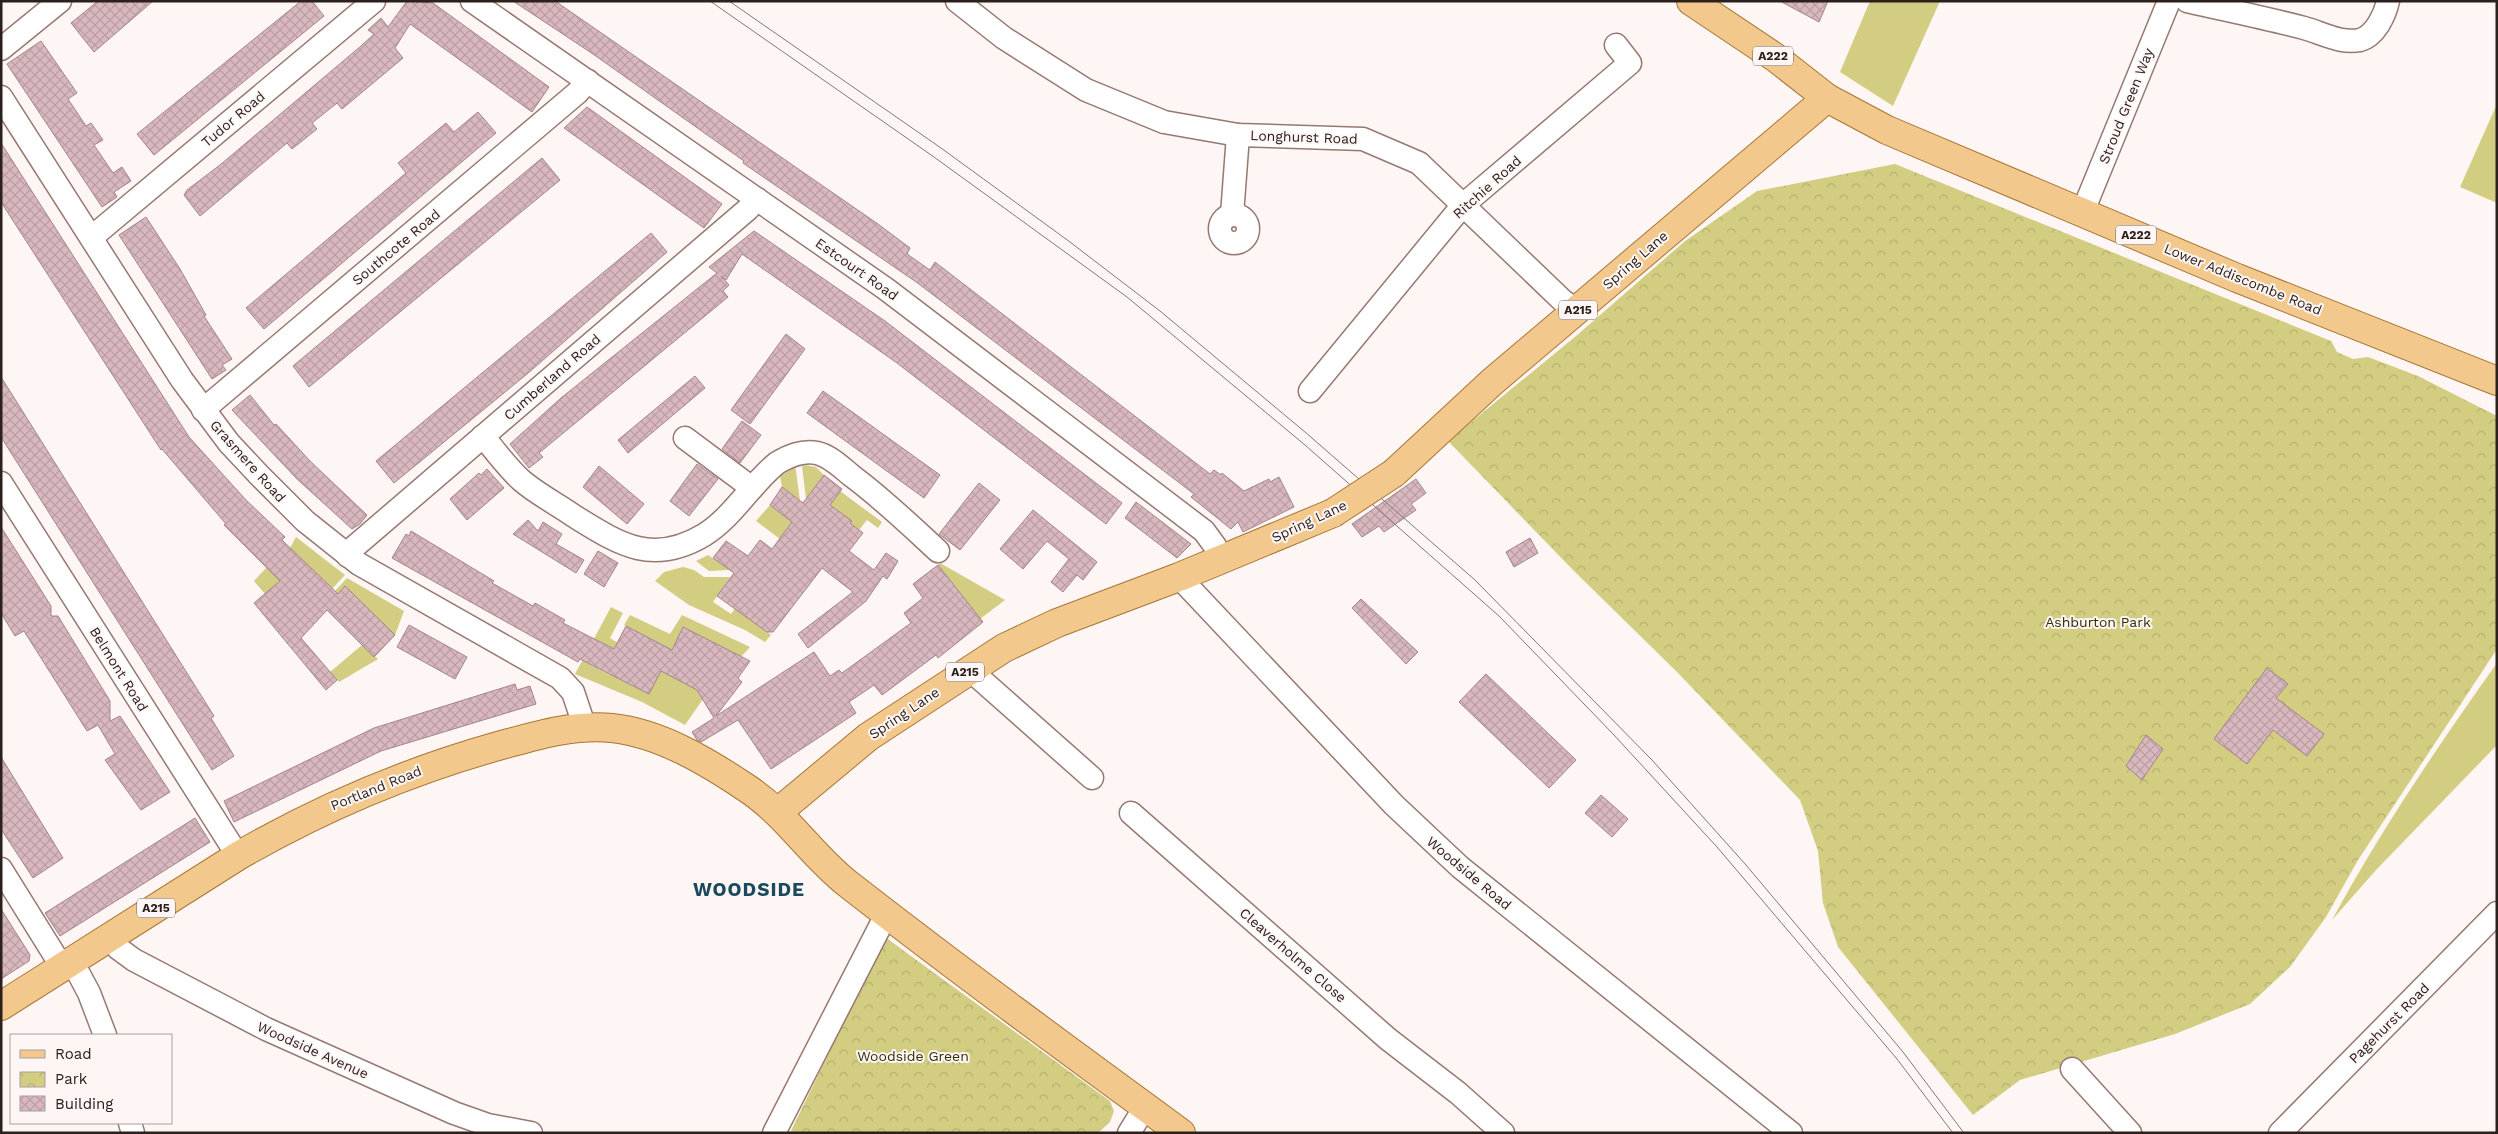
<svg xmlns="http://www.w3.org/2000/svg" width="2498" height="1134" font-family="'Work Sans',sans-serif">
<style>
.grass{fill:#d3cd82}
.park{fill:url(#park-crowns)}
.building{fill:url(#building-cross-hatch);stroke:#a3858b}
.lines{fill:none;stroke-linecap:round;stroke-linejoin:round}
.minor-casing{stroke:#967971;stroke-width:25}
.major-casing{stroke:#a87533;stroke-width:30}
.minor{stroke:#fff;stroke-width:22}
.major{stroke:#f3c88c;stroke-width:28}
.tram{stroke:#827975;stroke-width:1}
.major-bridge-casing{stroke:#a87533;stroke-width:30;stroke-linecap:butt}
.major-bridge{stroke:#f3c88c;stroke-width:28}
.labels{text-anchor:middle;dominant-baseline:central;stroke-width:4;stroke-linejoin:round;paint-order:stroke}
.shield{fill:#fdf6f4;stroke:#6a605d;stroke-width:1}
.shield-label{font-size:12px;font-weight:bold;fill:#2b201c}
.street-label{font-size:14px;fill:#2b201c;stroke:#fdf6f4}
.park-label{font-size:14px;fill:#322f06;stroke:#fdf6f4}
.district-label{font-size:19px;font-weight:bold;letter-spacing:1px;fill:#1b495d;stroke:#fdf6f4}
</style>
<defs>
<pattern id="park-crowns" width="20" height="18" patternUnits="userSpaceOnUse" patternTransform="scale(1.25)"><rect width="20" height="18" fill="#d3cd82"/><path d="M2 6a3 3 0 1 1 6 0M12 15a3 3 0 1 1 6 0" fill="none" stroke="#b5b070"/></pattern>
<pattern id="building-cross-hatch" width="8" height="8" patternUnits="userSpaceOnUse" patternTransform="scale(1.25)"><rect width="8" height="8" fill="#d8b8be"/><path d="M0 0l8 8M0 8l8-8" fill="none" stroke="#ba9ea3"/></pattern>
</defs>
<rect width="100%" height="100%" fill="#fdf6f4"/>
<g class="grass">
<polygon points="1870,1 1940,1 1893,106 1840,72"/>
<polygon points="2497,104 2497,203 2460,187"/>
<polygon points="805,465 816,467 824,475 806,499 802,466"/>
<polygon points="795,467 796,471 800,501 782,487 780,476"/>
<polygon points="840,491 882,522 878,528 867,520 859,530 850,524 851,521 830,505"/>
<polygon points="770,505 792,522 780,539 756,521"/>
<polygon points="296,537 345,575 332,589 290,548"/>
<polygon points="708,555 730,570 709,571 696,561"/>
<polygon points="940,563 1005,600 980,619 938,565"/>
<polygon points="267,567 310,610 292,626 254,581"/>
<polygon points="683,567 694,570 704,577 730,577 713,602 731,614 743,597 758,625 771,635 765,642 745,630 689,605 655,581 664,572"/>
<polygon points="347,578 404,611 395,635 345,587 338,594 335,591"/>
<polygon points="611,607 623,613 610,638 618,643 614,649 591,665 610,675 614,668 621,680 649,694 663,667 670,670 683,628 672,650 624,625 630,615 670,634 682,615 750,647 703,699 685,725 642,702 575,674"/>
<polygon points="362,645 378,659 339,682 330,672"/>
<path d="M2497 663V745L2376 870 2332 920C2381 830 2438 746 2497 663Z"/>
</g>
<g class="park">
<polygon points="1895,164 2331,341 2337,352 2353,359 2368,357 2418,376 2497,416 2497,649 2358,860 2326,917 2290,967 2250,1004 2175,1034 2020,1080 1973,1115 1838,947 1823,903 1818,851 1800,800 1677,672 1573,570 1448,441 1576,336 1685,241 1757,191"/>
<polygon points="885,937 1110,1101 1114,1111 1110,1122 1098,1133 790,1133"/>
</g>
<g class="building">
<polygon points="98,1 153,1 94,52 71,23"/>
<polygon points="301,1 312,1 324,16 154,155 137,134"/>
<polygon points="407,1 433,3 549,87 532,112 410,24 395,48 403,58 342,109 337,103 312,123 317,129 292,149 287,143 200,216 184,195 187,190 220,165 361,46 374,34 368,30 381,18 388,27"/>
<polygon points="513,1 555,1 878,224 910,248 907,254 930,270 935,262 1210,474 1214,470 1221,475 1222,473 1244,491 1269,479 1270,482 1279,477 1294,507 1243,532 1238,522 1231,529 1191,497 1194,494 919,284 743,163 744,161 593,54"/>
<polygon points="1780,1 1828,1 1819,22"/>
<polygon points="41,41 77,93 68,99 86,126 91,123 103,140 94,145 113,173 122,167 131,181 114,192 117,197 102,207 7,64"/>
<polygon points="587,107 722,204 704,228 564,128"/>
<polygon points="478,112 496,133 264,329 246,308 406,173 398,163 446,123 454,132"/>
<polygon points="1,143 189,437 246,500 285,537 282,540 338,594 345,586 395,635 374,657 327,610 301,638 337,680 326,690 254,603 280,581 224,525 226,524 162,449 161,450 1,202"/>
<polygon points="542,158 560,180 309,387 293,366"/>
<polygon points="146,217 180,269 206,315 204,316 232,359 222,365 226,370 212,379 119,235"/>
<polygon points="754,231 885,321 1122,503 1106,524 897,363 742,254 726,280 721,276 729,285 723,291 728,297 539,453 543,457 529,468 510,444 561,398 717,273 709,267"/>
<polygon points="651,233 667,252 527,374 394,483 376,461"/>
<polygon points="786,334 805,349 750,424 731,410"/>
<polygon points="695,376 705,388 628,453 618,440"/>
<polygon points="1,377 214,716 211,718 234,756 212,770 1,437"/>
<polygon points="823,391 940,475 924,498 807,413"/>
<polygon points="250,395 274,425 276,424 310,461 367,515 360,524 352,529 297,479 232,410"/>
<polygon points="742,421 761,435 740,463 722,449"/>
<polygon points="697,464 718,479 689,516 670,501"/>
<polygon points="599,466 644,504 627,524 583,487"/>
<polygon points="487,469 504,488 467,520 450,499 479,473 481,475"/>
<polygon points="824,475 842,489 830,505 852,521 850,523 863,533 849,551 874,570 886,553 898,561 887,579 883,576 866,601 808,648 798,634 853,592 822,568 773,632 767,632 717,596 734,573 713,558 726,541 748,556 760,540 772,549 792,522 770,505 782,487 803,503"/>
<polygon points="1416,479 1426,493 1411,504 1416,510 1384,532 1379,526 1362,537 1352,524"/>
<polygon points="979,483 1000,500 960,550 939,534"/>
<polygon points="1136,502 1191,544 1177,558 1125,518"/>
<polygon points="1033,510 1097,562 1083,580 1077,575 1063,592 1051,582 1069,559 1047,541 1023,569 1000,549"/>
<polygon points="528,520 538,531 543,522 562,534 556,544 584,560 576,573 513,534"/>
<polygon points="1,527 51,606 51,616 58,616 110,701 110,721 120,716 170,792 141,810 105,760 115,754 98,725 87,731 24,631 15,636 1,613"/>
<polygon points="411,531 494,581 492,583 533,606 535,603 565,620 563,623 614,649 626,626 672,650 683,627 750,661 738,678 742,682 716,716 814,652 830,676 839,670 842,673 911,623 904,613 923,598 913,584 938,565 983,622 938,658 936,655 882,695 874,685 849,702 856,713 771,769 738,720 701,742 697,740 692,732 714,718 697,690 661,671 649,694 580,659 578,662 392,558 406,534 409,536"/>
<polygon points="1530,538 1538,553 1514,567 1506,552"/>
<polygon points="598,551 618,563 604,587 584,574"/>
<polygon points="1361,599 1418,652 1406,664 1352,608"/>
<polygon points="409,625 467,657 455,679 397,647"/>
<polygon points="2267,668 2288,684 2276,698 2324,734 2307,756 2273,730 2247,764 2214,739"/>
<polygon points="1486,674 1576,760 1549,788 1459,702"/>
<polygon points="515,684 517,690 530,686 536,704 381,751 234,822 224,801 374,728"/>
<polygon points="2146,735 2163,749 2142,780 2126,766"/>
<polygon points="1,757 63,858 33,878 1,829"/>
<polygon points="1601,795 1628,819 1612,837 1585,813"/>
<polygon points="195,818 210,842 60,936 45,913"/>
<polygon points="1,909 30,955 29,961 1,979"/>
</g>
<g class="lines">
<g class="minor-casing">
<g id="minor">
<polyline points="472,1 886,289 1204,531 1215,546 1221,560"/>
<polyline points="957,1 1004,38 1086,90 1164,122 1238,135 1363,139 1419,163 1563,301 1577,310"/>
<path d="M2187 1C2226 10 2266 18 2304 28 2322 33 2341 44 2360 40 2375 36 2385 15 2388 1"/>
<polyline points="1,49 60,1"/>
<polyline points="1,97 182,380 229,443 259,475 305,521 359,564 560,678 573,692 585,728"/>
<polyline points="2083,211 2169,1"/>
<polyline points="1232,215 1238,135"/>
<circle cx="1234" cy="229" r="14"/>
<polyline points="92,237 374,1"/>
<polyline points="1310,391 1463,205 1630,63 1616,45"/>
<polyline points="203,410 577,93 588,81"/>
<path d="M483 436C495 451 507 467 521 480 537 494 557 504 574 516 619 544 652 566 704 535 733 517 751 484 777 463 789 456 802 450 817 453 830 456 841 467 852 476 883 499 910 525 938 551"/>
<polyline points="685,438 752,488"/>
<polyline points="1,483 238,856"/>
<polyline points="348,556 353,548 748,209 757,199"/>
<polyline points="1179,577 1394,805 1460,867 1791,1133"/>
<polyline points="969,669 1092,778"/>
<polyline points="1131,813 1388,1039 1458,1093 1503,1133"/>
<polyline points="1,869 62,967"/>
<polyline points="109,938 119,949 134,960 266,1029 454,1113 488,1125 531,1133"/>
<polyline points="72,961 89,993 105,1035"/>
<polyline points="2072,1069 2130,1133"/>
<polyline points="130,1123 133,1133"/>
<polyline points="774,1133 887,913"/>
<polyline points="1129,1133 1145,1107"/>
<polyline points="2280,1133 2497,913"/>
</g>
</g>
<g class="major-casing">
<g id="major">
<polyline points="1691,1 1776,58 1827,98 1887,130 2237,278 2497,381"/>
<polyline points="1394,473 1492,382 1827,98"/>
<polyline points="778,812 868,737 1004,648 1057,623 1179,577 1333,513"/>
<path d="M1 1006 238 856C321 808 406 772 498 746 535 736 573 724 612 728 660 733 708 762 748 789 787 815 811 855 848 884 957 969 1069 1051 1181 1133"/>
</g>
</g>
<use href="#minor" class="minor"/>
<use href="#major" class="major"/>
<g class="tram">
<polyline points="710,1 934,157 1127,297 1305,445 1499,616 1614,735 1717,847 1897,1059 1953,1133"/>
<polyline points="729,1 941,148 1070,242 1160,311 1305,432 1475,580 1652,760 1746,865 1903,1052 1964,1133"/>
</g>
<g class="major-bridge-casing">
<polyline id="major-bridge" points="1333,513 1394,473"/>
</g>
<use href="#major-bridge" class="major-bridge"/>
</g>
<g class="labels">
<g class="shield">
<rect x="1753" y="46.5" width="40" height="19" rx="4"/>
<rect x="2116" y="225.5" width="40" height="19" rx="4"/>
<rect x="1559" y="300.5" width="38" height="19" rx="4"/>
<rect x="946" y="662.5" width="38" height="19" rx="4"/>
<rect x="137" y="898.5" width="38" height="19" rx="4"/>
</g>
<g class="shield-label">
<text x="1773" y="56">A222</text>
<text x="2136" y="235">A222</text>
<text x="1578" y="310">A215</text>
<text x="965" y="672">A215</text>
<text x="156" y="908">A215</text>
</g>
<g class="street-label">
<text transform="translate(2126 106) rotate(-68)">Stroud Green Way</text>
<text transform="translate(233 119) rotate(-40)">Tudor Road</text>
<text transform="translate(1304 137) rotate(2)">Longhurst Road</text>
<text transform="translate(1487 187) rotate(-42)">Ritchie Road</text>
<text transform="translate(396 247) rotate(-40)">Southcote Road</text>
<text transform="translate(1635 260) rotate(-41)">Spring Lane</text>
<text transform="translate(857 269) rotate(35)">Estcourt Road</text>
<text transform="translate(2243 279) rotate(22)">Lower Addiscombe Road</text>
<text transform="translate(552 377) rotate(-41)">Cumberland Road</text>
<text transform="translate(248 461) rotate(48)">Grasmere Road</text>
<text transform="translate(1309 521) rotate(-25)">Spring Lane</text>
<text transform="translate(119 669) rotate(58)">Belmont Road</text>
<text transform="translate(904 713) rotate(-34)">Spring Lane</text>
<text transform="translate(376 788) rotate(-22)">Portland Road</text>
<text transform="translate(1469 873) rotate(40)">Woodside Road</text>
<text transform="translate(1293 955) rotate(41)">Cleaverholme Close</text>
<text transform="translate(2389 1023) rotate(-45)">Pagehurst Road</text>
<text transform="translate(313 1050) rotate(24)">Woodside Avenue</text>
</g>
<g class="park-label">
<text x="2098" y="622">Ashburton Park</text>
<text x="913" y="1056">Woodside Green</text>
</g>
<g class="district-label">
<text x="749" y="889">WOODSIDE</text>
</g>
</g>
<rect width="2498" height="1134" fill="none" stroke="#2b201c" stroke-width="5"/>
<rect x="10" y="1034" width="162" height="90" fill="#fdf6f4" stroke="#a9a09e"/>
<rect x="20" y="1050" width="25" height="8" fill="#f3c88c" stroke="#a9a09e"/>
<text x="55" y="1059" font-size="15" fill="#2b201c">Road</text>
<rect x="20" y="1072" width="25" height="15" fill="url(#park-crowns)" stroke="#a9a09e"/>
<text x="55" y="1084" font-size="15" fill="#2b201c">Park</text>
<rect x="20" y="1096" width="25" height="15" fill="url(#building-cross-hatch)" stroke="#a9a09e"/>
<text x="55" y="1109" font-size="15" fill="#2b201c">Building</text>
</svg>
